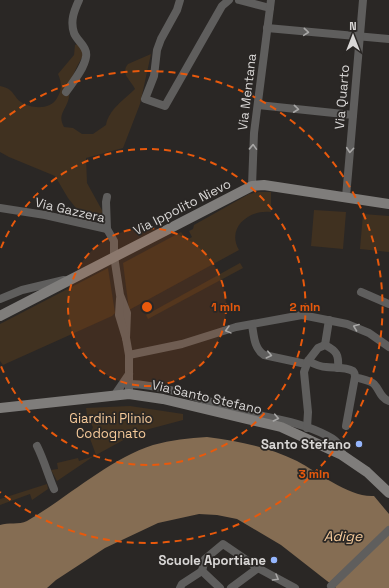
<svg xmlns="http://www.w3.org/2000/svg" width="389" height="588" font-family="'Space Grotesk',sans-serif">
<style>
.green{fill:#403120}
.water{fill:#856d53}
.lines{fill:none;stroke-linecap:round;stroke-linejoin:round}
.street{stroke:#5f5e5d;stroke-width:8}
.secondary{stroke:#7f7d7b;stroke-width:10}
.oneway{stroke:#a8a7a6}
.ring{fill:none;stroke:#e8590c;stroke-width:2;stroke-dasharray:7 5}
.poi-dot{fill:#95b6fd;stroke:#2a2725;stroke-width:1.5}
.labels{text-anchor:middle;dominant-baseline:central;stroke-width:3.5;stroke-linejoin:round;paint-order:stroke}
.street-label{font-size:13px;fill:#d9d7d6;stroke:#2a2725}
.park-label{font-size:13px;fill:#f6ca9a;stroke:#2a2725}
.poi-label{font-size:13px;font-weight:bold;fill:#d9d7d6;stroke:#2a2725;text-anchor:end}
.water-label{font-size:14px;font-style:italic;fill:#f5ca9a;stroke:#2a2725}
.centre{fill:#e8590c;stroke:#2a2725;stroke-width:2}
.ring-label{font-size:12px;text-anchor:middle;font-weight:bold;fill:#e8590c;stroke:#2a2725;stroke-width:3.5;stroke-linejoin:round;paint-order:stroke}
</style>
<rect width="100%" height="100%" fill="#2a2725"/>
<g class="green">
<path d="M81 42 88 48C81 59 73 72 70 85 69 90 70 96 68 101 64 112 58 115 64 127L73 128 82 134H93L106 125C109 109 124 100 135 89 131 80 120 74 128 64L151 54 140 104 123 148 86 158 87 183 103 212 87 222 68 198 55 176 9 157 0 152V86C4 87 8 88 11 91 15 95 17 100 21 102 31 109 51 110 57 98 62 90 62 83 58 74L74 55 75 45Z"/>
<path d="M259 192H271V212C249 209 226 228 239 250L129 310 123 263 181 232 187 240 192 237 189 231 193 229 194 225 249 194Z"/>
<polygon points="314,210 346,212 343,249 311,246"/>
<polygon points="363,214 389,216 389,252 360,249"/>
<polygon points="240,263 243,268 148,319 146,315"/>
<polygon points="108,268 115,313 112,316 3,365 0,361 0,324"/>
<polygon points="130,406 183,414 183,420 138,432 96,455 88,433 91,432 93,427 91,424 88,423 86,408"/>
<polygon points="94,456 57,481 51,470 58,469 57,463 78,458 79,461"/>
<polygon points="47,484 48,489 32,500 30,494 0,505 0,499"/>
</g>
<path class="water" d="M207 437C239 441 268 447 297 461 318 472 350 498 374 496L389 514V588H336L281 545 237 519 217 515 199 514 158 523 105 548 56 580 47 588H0V525C8 522 19 525 27 521 67 498 109 459 153 445 171 440 189 438 207 437Z"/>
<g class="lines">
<g class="street">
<polyline points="180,0 177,10 161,39 157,50 154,76 145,99 165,106 222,6 229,0"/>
<polyline points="239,0 270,8"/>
<polyline points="267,28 389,39"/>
<path d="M66 92C73 82 84 69 86 57 88 47 77 41 74 33 70 21 74 11 79 0"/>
<polyline points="258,105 353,115"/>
<polyline points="252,186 254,133 271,0"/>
<polyline points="107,197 106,202 107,229"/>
<polyline points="346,197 363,0"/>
<polyline points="0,208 45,215 107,229 114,241 114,256 120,295 127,313 126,338"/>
<polyline points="361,292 389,304"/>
<polyline points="0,299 22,290 64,280"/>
<polyline points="120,299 119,315 126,338 129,355 129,390"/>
<path d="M252 325C254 336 254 348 264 355L306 364"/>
<polyline points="325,345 329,320"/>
<polyline points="129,355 182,344 236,327 302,315 347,324 369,333 389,347"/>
<path d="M308 361C314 364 320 367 326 367 334 368 346 367 353 371 355 373 355 374 355 377 361 379 370 380 374 384 380 390 380 398 389 401"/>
<path d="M130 384C165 385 203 400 237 410 268 418 300 421 328 436 336 440 342 446 342 455"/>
<polyline points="114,396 129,374"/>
<polyline points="346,426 355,377"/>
<path d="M307 428 308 412 304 372 308 361 318 348 325 345C337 351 339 355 338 368"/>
<path d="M37 446C44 460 48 475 54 489"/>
<polyline points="202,571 205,559 223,544 258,568 295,588"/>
<polyline points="202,571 220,588"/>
<polyline points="331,586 389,530"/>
<polyline points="180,588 182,584 202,571"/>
<polyline points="231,588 258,568"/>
</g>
<g class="secondary">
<polyline points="0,316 252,186 264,185 389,204"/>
<polyline points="0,408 129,394 163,399 281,427 342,455 367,472 389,493"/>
</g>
</g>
<defs><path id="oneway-chevron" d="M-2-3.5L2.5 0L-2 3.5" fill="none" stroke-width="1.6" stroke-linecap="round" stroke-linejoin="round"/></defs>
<g class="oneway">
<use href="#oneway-chevron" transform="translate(306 32) rotate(5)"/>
<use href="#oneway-chevron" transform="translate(296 109) rotate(6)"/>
<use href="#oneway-chevron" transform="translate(253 147) rotate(-88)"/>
<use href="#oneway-chevron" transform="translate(350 150) rotate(95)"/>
<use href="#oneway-chevron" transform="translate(356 327) rotate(-159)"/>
<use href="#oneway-chevron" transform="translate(228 330) rotate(165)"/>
<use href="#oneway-chevron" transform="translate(269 355) rotate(13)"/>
<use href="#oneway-chevron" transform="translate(276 418) rotate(12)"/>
<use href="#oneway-chevron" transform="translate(276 578) rotate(30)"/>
</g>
<circle cx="147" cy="307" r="79" fill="#e8590c" fill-opacity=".12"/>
<g class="ring">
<circle cx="147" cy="307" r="79"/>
<path d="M1 248A158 158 0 1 1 1 366"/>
<path d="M0 122A236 236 0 1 1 0 492"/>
</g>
<g class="poi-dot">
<circle cx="359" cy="444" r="4"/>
<circle cx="274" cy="560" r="4"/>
</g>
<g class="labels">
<g class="street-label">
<text transform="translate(247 92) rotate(-83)">Via Mentana</text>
<text transform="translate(342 97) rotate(-85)">Via Quarto</text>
<text transform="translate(182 207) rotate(-27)">Via Ippolito Nievo</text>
<text transform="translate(70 210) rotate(13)">Via Gazzera</text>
<text transform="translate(207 397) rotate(13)">Via Santo Stefano</text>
</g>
<g class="park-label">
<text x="111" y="418">Giardini Plinio<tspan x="111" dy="15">Codognato</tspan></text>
</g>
<g class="poi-label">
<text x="351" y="444">Santo Stefano</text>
<text x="266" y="560">Scuole Aportiane</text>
</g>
<g class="water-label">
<text x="343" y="536">Adige</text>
</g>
</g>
<circle cx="147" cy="307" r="6" class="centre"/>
<g class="ring-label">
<text x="226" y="311">1 min</text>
<text x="305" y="311">2 min</text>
<text x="314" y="478">3 min</text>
</g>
<g transform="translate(353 36)" stroke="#2a2725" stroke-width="3" paint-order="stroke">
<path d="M0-3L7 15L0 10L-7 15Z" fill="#d9d7d6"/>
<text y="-6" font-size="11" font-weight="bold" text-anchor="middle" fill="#d9d7d6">N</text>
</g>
</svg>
